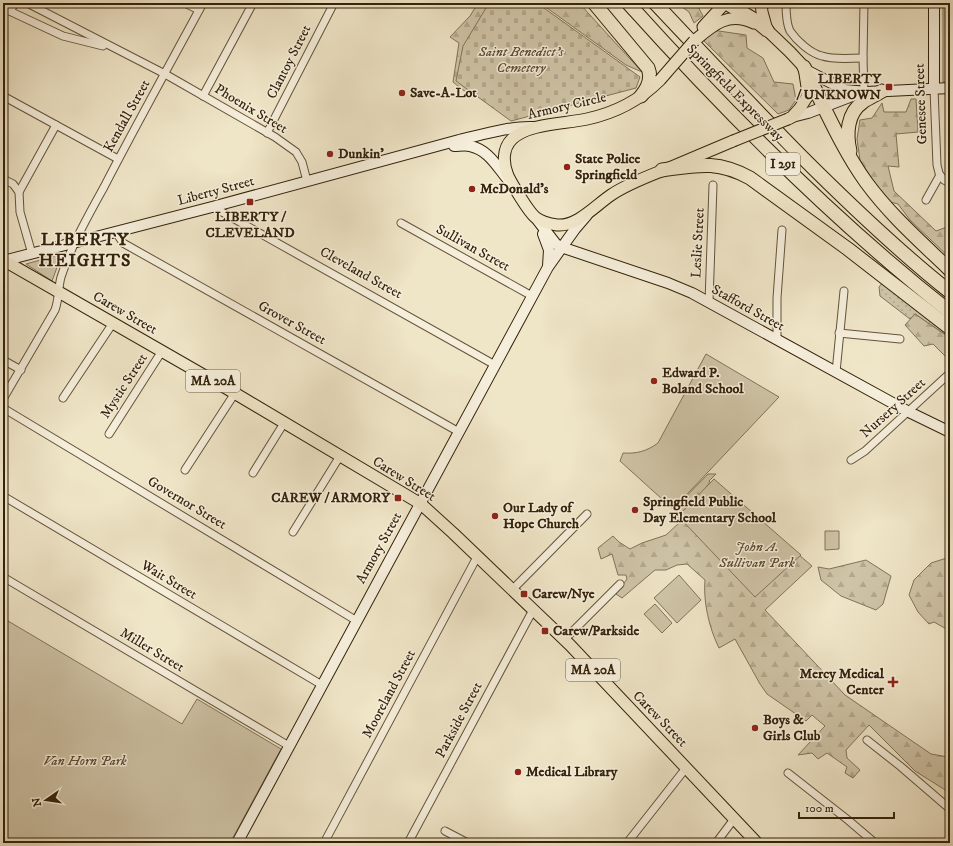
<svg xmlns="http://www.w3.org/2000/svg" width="953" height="846" font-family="'IM FELL DW Pica',serif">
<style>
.grass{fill:url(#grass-dots);stroke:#827359}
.forest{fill:url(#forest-firs);stroke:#827359}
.cemetery{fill:url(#cemetery-stones);stroke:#827359}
.green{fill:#cfc4a7;stroke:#827359}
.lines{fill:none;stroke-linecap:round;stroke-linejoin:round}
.street-casing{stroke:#63533a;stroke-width:9}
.secondary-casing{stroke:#34220b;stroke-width:12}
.primary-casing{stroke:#34220b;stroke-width:13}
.highway-casing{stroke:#34220b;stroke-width:15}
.street{stroke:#f5eedb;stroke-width:7}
.secondary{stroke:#f5eedb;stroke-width:10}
.primary{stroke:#efe5c7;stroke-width:11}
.highway{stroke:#efe5c7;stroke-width:13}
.primary-bridge-casing{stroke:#34220b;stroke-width:13;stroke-linecap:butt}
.primary-bridge{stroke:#efe5c7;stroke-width:11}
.poi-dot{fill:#8f2418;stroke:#f5eedb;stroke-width:1.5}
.labels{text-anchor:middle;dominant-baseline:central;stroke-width:3;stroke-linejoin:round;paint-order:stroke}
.shield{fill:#f5eedb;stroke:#6e5f49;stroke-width:1}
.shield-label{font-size:13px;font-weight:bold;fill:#34220b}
.park-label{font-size:14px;font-style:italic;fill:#5b4a32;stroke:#f5eedb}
.street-label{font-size:14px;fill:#34220b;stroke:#f5eedb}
.poi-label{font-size:14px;font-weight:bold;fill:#34220b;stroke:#f5eedb;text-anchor:start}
.district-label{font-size:18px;font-weight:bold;letter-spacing:1px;fill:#34220b;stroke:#f5eedb}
</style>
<defs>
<pattern id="grass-dots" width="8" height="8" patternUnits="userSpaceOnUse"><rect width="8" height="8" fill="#cfc4a7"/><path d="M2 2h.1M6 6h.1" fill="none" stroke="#b2a88e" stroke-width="1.8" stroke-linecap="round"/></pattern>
<pattern id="forest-firs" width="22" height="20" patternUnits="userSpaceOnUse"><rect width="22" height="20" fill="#cfc4a7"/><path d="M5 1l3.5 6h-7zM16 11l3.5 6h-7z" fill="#b2a88e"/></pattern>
<pattern id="cemetery-stones" width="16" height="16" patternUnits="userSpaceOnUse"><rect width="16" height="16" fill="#cfc4a7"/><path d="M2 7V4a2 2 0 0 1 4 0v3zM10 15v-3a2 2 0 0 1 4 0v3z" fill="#b2a88e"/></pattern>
</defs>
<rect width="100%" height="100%" fill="#efe5c7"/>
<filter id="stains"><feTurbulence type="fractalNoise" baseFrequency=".005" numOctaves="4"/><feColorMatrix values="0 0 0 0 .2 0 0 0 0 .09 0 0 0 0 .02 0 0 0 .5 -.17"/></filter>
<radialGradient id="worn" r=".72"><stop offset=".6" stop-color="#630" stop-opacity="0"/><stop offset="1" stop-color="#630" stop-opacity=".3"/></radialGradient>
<polygon class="grass" points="883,282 950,333 950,338 915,314 910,319 880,296 879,287"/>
<g class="forest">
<polygon points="478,3 499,3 475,89 472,95 463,90 453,82 459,43 450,37 470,16"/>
<polygon points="540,3 579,3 642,72 626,65"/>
<polygon points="681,3 696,3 703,16 694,23 689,12 678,4"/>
<polygon points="712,30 746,35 747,48 763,58 774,82 793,84 796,100 789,110 778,114 704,41"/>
<polygon points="911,99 916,99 918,132 896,134 899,167 888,166 894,191 936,231 950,226 950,258 910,220 898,204 886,201 872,182 860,160 857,139 860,120 872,118 882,103 884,112 906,112"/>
<polygon points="915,314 950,338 950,357 948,359 933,344 924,346 905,325"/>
<path d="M708 474H716L709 481 713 486 737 502 812 566 765 610 845 695 931 754 948 757 950 759V793L915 771 869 725 846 750 847 758 860 770 853 778 845 773 847 767 827 753 818 759 812 753 798 755 825 726 812 715 806 721 767 694 760 684 735 639 719 648C709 628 703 601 705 580L687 564 677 565 666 570H655L622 598 616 594 627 579 626 575H618L612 554 601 559 598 548 613 536 619 542 630 549 642 543 666 535 679 523 676 507Z"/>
<polygon points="950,557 950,631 934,622 929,624 918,612 909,595 914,580 931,563"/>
<polygon points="866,560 891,576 883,604 876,610 841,596 821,580 818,567 829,569"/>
</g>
<polygon class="cemetery" points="489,3 537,3 640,77 636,88 511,121 456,81 463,46"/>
<g class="green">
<rect x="943" y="3" width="7" height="79"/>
<polygon points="62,254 52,281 26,264"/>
<path d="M706 354 779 397 673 509 620 461 623 453C637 454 647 451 658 443Z"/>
<polygon points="714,479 801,555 755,597 678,516"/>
<polygon points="825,531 839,531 839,549 825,550"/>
<polygon points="679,575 701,600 677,623 654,598"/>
<polygon points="655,604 672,623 662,633 644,614"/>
<polygon points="3,618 182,724 197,699 281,749 230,843 3,843"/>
</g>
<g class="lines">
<g class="street-casing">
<g id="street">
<polyline points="27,3 165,74 275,137 296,152 302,162 307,181"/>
<polyline points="185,3 199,10"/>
<path d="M786 3C786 12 786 23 790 31 797 41 810 53 822 56 835 60 849 58 863 58"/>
<polyline points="864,3 863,58 864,92"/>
<polyline points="3,8 63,36 103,46"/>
<polyline points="10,11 15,3"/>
<polyline points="3,96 118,159"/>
<polyline points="203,96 253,3"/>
<polyline points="267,133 334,3"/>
<polyline points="940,175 944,180 950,183"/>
<polyline points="3,179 13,184 19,192 20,212 32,254"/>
<polyline points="19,192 56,125"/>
<polyline points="926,200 940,175 939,173 937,165 934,89"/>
<polyline points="212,207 222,212 495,365"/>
<polyline points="401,223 532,296"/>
<polyline points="116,232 123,243 459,432"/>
<polyline points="709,302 713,185"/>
<polyline points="839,333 900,339"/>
<polyline points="777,340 777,298 782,230"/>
<polyline points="3,360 21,370"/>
<polyline points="836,372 844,291"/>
<polyline points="63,398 113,323"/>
<path d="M3 399 55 310C59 299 58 288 61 277 71 246 88 216 104 187 136 125 170 64 203 3"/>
<polyline points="3,408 357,621"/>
<polyline points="109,434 162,351"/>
<polyline points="851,460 865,451 950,373"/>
<polyline points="185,470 235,393"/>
<polyline points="253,473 284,423"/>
<polyline points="3,496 322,685"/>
<polyline points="293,532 340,456"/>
<polyline points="3,577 289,746"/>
<polyline points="512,590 587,514"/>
<polyline points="564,640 620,584"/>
<polyline points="867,740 900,766 950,809"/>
<polyline points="788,773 848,820 875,843"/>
<polyline points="445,831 468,843"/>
<polyline points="324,843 477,557"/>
<polyline points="408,843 533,610"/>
<polyline points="627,843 686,768"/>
<polyline points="716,843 734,819"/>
</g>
</g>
<g class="secondary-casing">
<g id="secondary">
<polyline points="806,70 845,90 867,92 950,88"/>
<polyline points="934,89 934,3"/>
<polyline points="792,117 808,113 860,93"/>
<path d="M454 146C459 146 465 145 470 146 489 150 497 167 509 181"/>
<polyline points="535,217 556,244 561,247 668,283 692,293 909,412 950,432"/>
<polyline points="543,234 549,250 548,266"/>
<path d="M3 261 212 207 459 140C481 135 511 126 533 127"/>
<polyline points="237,843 548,267 575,229 587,215"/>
</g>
</g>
<g class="primary-casing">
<g id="primary">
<polyline points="761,3 762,12 767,30 790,52 804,67 807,87 807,97 800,108 792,117 788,119"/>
<polyline points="703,27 725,3"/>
<path d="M694 41C713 25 728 11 754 23"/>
<path d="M660 80C640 100 615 113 587 119 565 124 529 123 512 139 502 149 503 164 508 176 512 184 528 211 535 217 540 221 550 224 557 225 577 227 596 205 611 195 629 183 649 176 669 168 690 159 712 150 733 141"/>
<polyline points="3,260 226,388 421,504 453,533 570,645 757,843"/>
</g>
</g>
<g class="highway-casing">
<g id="highway">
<path d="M594 3 648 68C652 78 648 88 641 96"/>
<path d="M628 3C727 113 833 220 950 312"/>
<path d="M655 3C703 54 751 105 800 155 848 203 897 250 950 292"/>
<polyline points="726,3 755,20 767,30"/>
<path d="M804 67C824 106 841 147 866 182 890 215 921 242 950 270"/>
<path d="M850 151C846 134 847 113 863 102 868 98 876 95 882 91"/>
<path d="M662 170C698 165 717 160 750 178L848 249 950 328"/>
</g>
</g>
<use href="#street" class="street"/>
<use href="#secondary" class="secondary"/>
<use href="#primary" class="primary"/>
<use href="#highway" class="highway"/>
<g class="primary-bridge-casing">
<g id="primary-bridge">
<polyline points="660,80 694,41"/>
<polyline points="733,141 788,119"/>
</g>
</g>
<use href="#primary-bridge" class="primary-bridge"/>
</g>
<g class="poi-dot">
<rect x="885" y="83" width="8" height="8" rx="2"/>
<circle cx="402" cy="93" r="4"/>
<circle cx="330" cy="154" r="4"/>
<circle cx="567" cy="167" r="4"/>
<circle cx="472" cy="189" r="4"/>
<rect x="246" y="198" width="8" height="8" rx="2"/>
<circle cx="654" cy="381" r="4"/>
<rect x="394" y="494" width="8" height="8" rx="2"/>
<circle cx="635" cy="510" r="4"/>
<circle cx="495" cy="516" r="4"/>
<rect x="520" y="590" width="8" height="8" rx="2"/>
<rect x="541" y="627" width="8" height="8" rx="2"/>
<path d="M891 676h4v4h4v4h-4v4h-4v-4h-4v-4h4z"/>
<circle cx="755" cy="728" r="4"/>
<circle cx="518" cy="772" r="4"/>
</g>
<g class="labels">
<g class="shield">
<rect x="766" y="153" width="34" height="22" rx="3"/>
<rect x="186" y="370" width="54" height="22" rx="3"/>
<rect x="566" y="659" width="54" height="22" rx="3"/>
</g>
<g class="shield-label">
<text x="783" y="164">I 291</text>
<text x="213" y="381">MA 20A</text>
<text x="593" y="670">MA 20A</text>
</g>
<g class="park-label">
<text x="521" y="52">Saint Benedict's<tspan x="521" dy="16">Cemetery</tspan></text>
<text x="757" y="547">John A.<tspan x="757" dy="16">Sullivan Park</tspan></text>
<text x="85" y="761">Van Horn Park</text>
</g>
<g class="street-label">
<text transform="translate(289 62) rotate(-63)">Clantoy Street</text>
<text transform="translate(735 93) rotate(45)">Springfield Expressway</text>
<text transform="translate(921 104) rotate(-92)">Genesee Street</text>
<text transform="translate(567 106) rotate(-13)">Armory Circle</text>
<text transform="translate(251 109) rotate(31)">Phoenix Street</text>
<text transform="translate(127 116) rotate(-61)">Kendall Street</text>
<text transform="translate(216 191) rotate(-15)">Liberty Street</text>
<text transform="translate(698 243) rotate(-87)">Leslie Street</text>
<text transform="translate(473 248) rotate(29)">Sullivan Street</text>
<text transform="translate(361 273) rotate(29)">Cleveland Street</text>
<text transform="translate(748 308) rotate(29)">Stafford Street</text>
<text transform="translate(125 313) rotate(30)">Carew Street</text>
<text transform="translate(292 323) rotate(29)">Grover Street</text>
<text transform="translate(124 386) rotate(-57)">Mystic Street</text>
<text transform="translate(893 408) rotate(-42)">Nursery Street</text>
<text transform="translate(404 479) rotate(32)">Carew Street</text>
<text transform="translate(187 503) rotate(31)">Governor Street</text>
<text transform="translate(379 548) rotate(-61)">Armory Street</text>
<text transform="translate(169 580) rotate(31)">Wait Street</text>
<text transform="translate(152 650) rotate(31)">Miller Street</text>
<text transform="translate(389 694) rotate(-62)">Mooreland Street</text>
<text transform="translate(660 719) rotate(46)">Carew Street</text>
<text transform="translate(459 720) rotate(-62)">Parkside Street</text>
</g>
<g class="poi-label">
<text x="881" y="79" text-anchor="end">LIBERTY<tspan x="881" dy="16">/ UNKNOWN</tspan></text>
<text x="410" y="93">Save-A-Lot</text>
<text x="338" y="154">Dunkin'</text>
<text x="575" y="159">State Police<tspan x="575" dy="16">Springfield</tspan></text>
<text x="480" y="189">McDonald's</text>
<text x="250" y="217" text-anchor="middle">LIBERTY /<tspan x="250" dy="16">CLEVELAND</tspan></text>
<text x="662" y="373">Edward P.<tspan x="662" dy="16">Boland School</tspan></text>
<text x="390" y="498" text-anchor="end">CAREW / ARMORY</text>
<text x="643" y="502">Springfield Public<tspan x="643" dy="16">Day Elementary School</tspan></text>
<text x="503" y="508">Our Lady of<tspan x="503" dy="16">Hope Church</tspan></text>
<text x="532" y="594">Carew/Nye</text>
<text x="553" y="631">Carew/Parkside</text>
<text x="884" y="674" text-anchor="end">Mercy Medical<tspan x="884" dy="16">Center</tspan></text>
<text x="763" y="720">Boys &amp;<tspan x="763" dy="16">Girls Club</tspan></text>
<text x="526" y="772">Medical Library</text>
</g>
<g class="district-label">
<text x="85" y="240">LIBERTY<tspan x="85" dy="21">HEIGHTS</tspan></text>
</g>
</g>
<rect width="953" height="846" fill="none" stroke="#efe5c7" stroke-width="16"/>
<rect x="4" y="4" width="945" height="838" fill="none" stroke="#34220b" stroke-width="2"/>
<rect x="8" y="8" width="937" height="830" fill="none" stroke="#34220b"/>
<g transform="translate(46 800) rotate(257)" stroke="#f5eedb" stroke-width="3" paint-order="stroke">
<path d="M0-3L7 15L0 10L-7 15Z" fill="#34220b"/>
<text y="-6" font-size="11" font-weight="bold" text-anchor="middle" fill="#34220b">N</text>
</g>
<path d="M799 812v6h95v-6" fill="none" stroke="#34220b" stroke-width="2"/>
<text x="805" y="812" font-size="12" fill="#34220b" stroke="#f5eedb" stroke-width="3" paint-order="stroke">100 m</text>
<rect width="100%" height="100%" filter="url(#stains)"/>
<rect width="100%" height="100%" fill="url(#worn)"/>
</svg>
